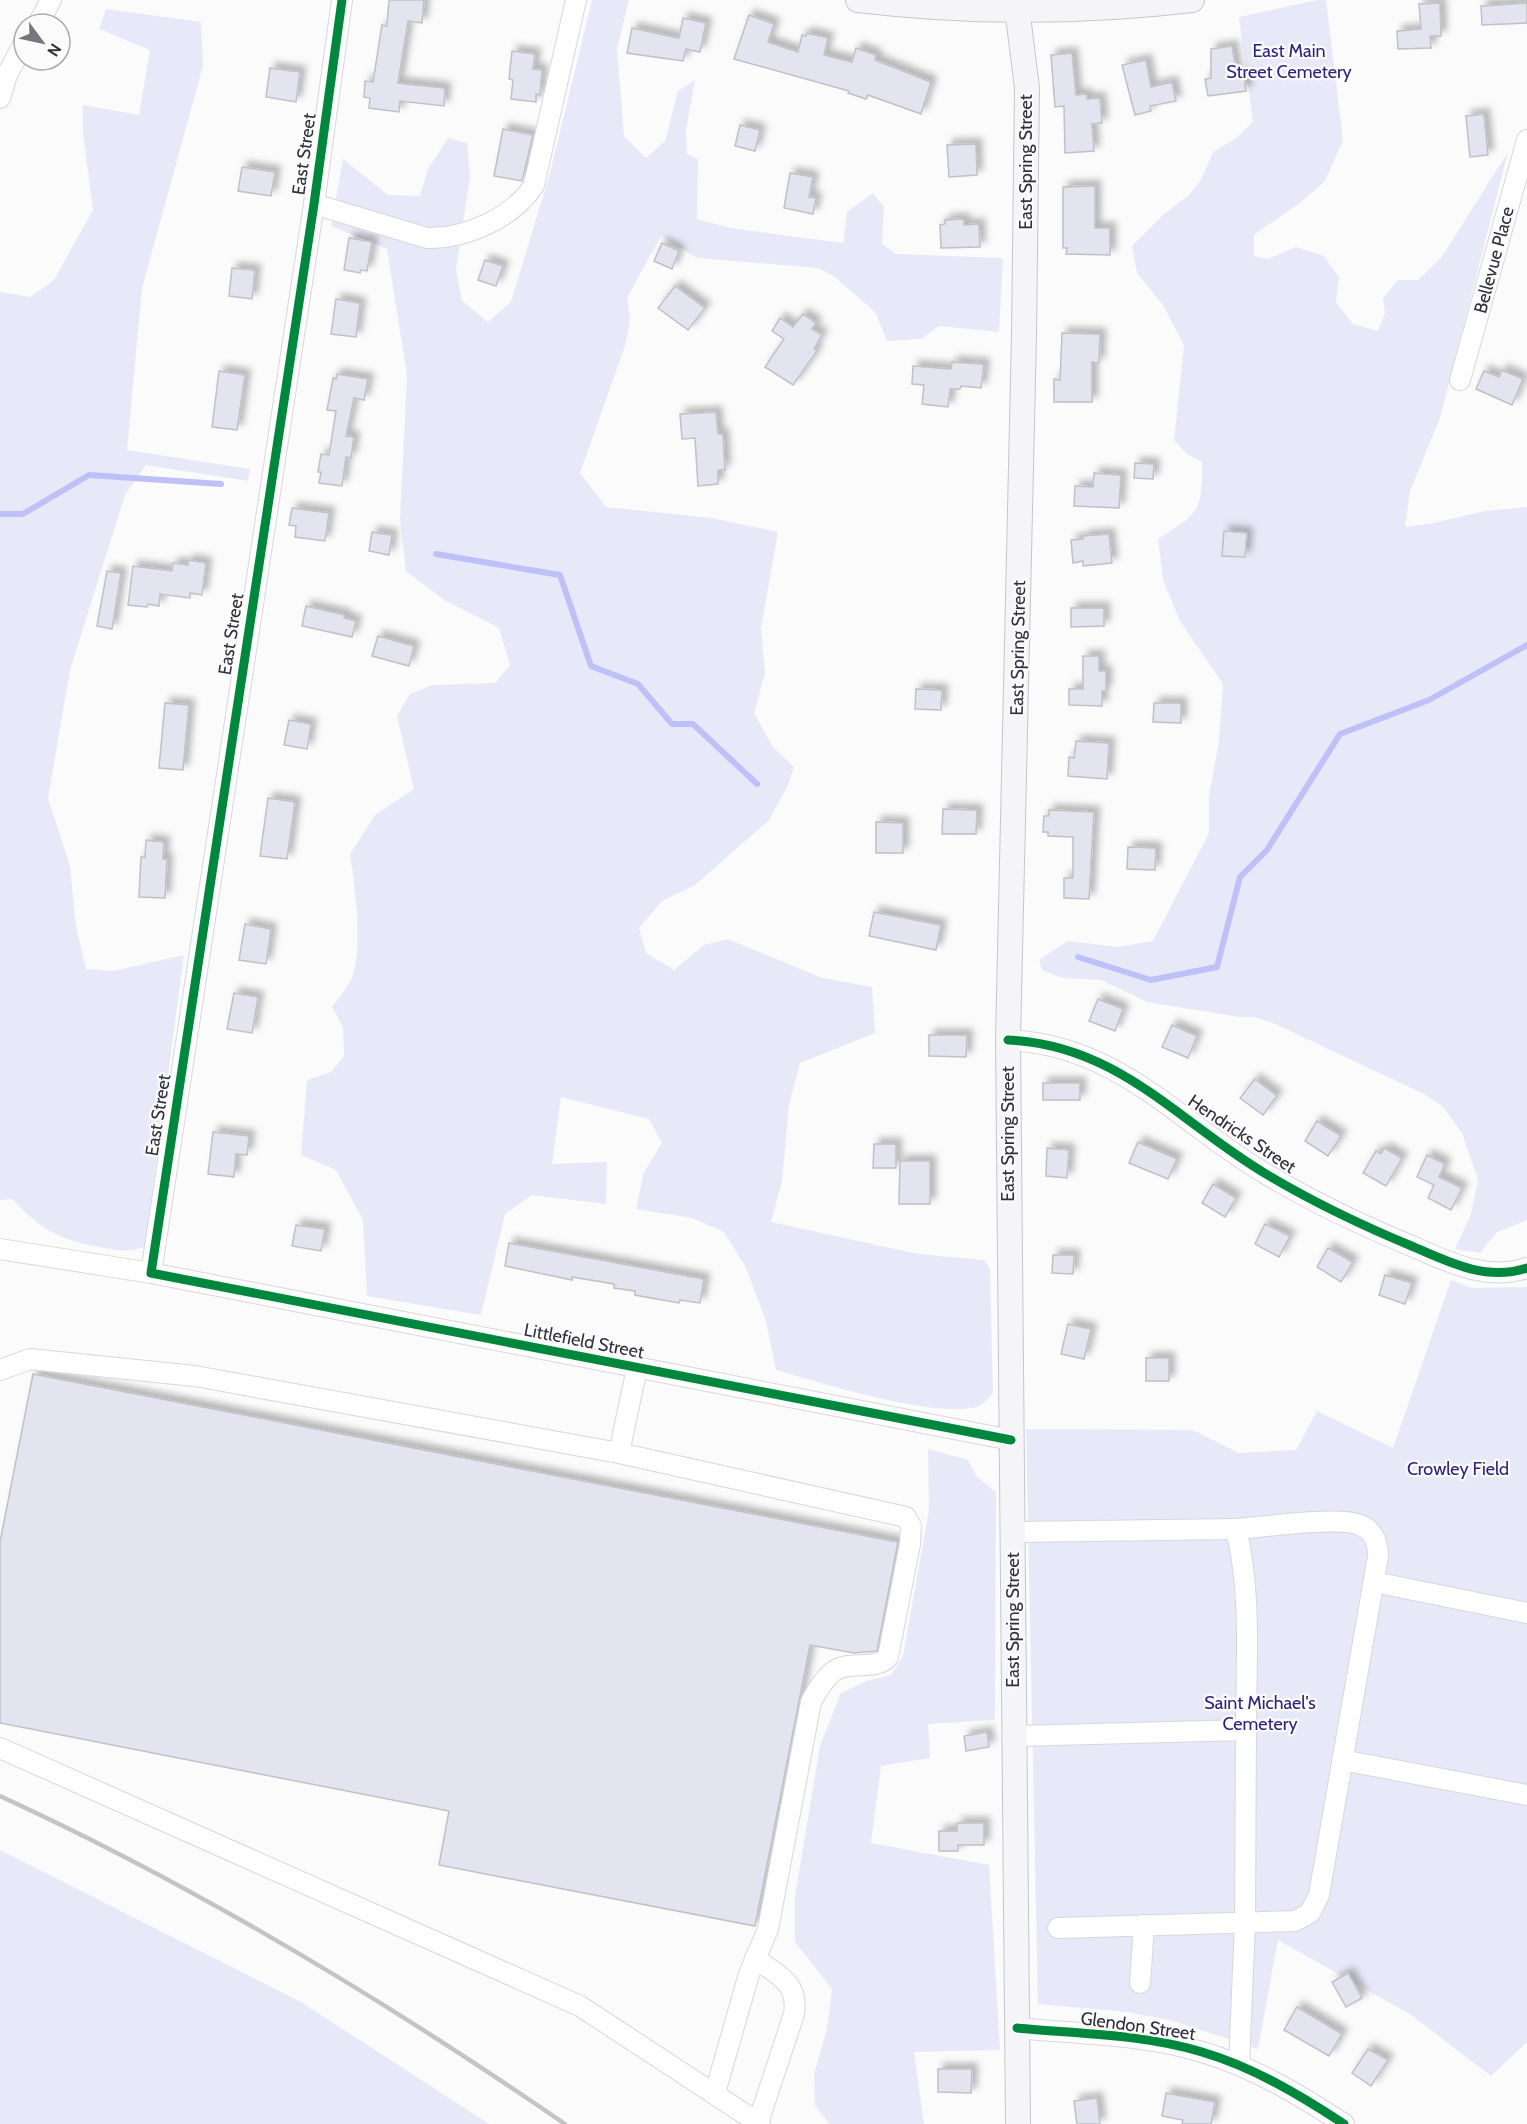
<svg xmlns="http://www.w3.org/2000/svg" width="1527" height="2124" font-family="Cabin,sans-serif">
<style>
.green{fill:#e8e9f8}
.lines{fill:none;stroke-linecap:round;stroke-linejoin:round}
.stream{stroke:#c0c0f8;stroke-width:6}
.building{fill:#e4e4f1;stroke:#c0c0c6;stroke-width:1.5;filter:url(#shadow)}
.minor-casing{stroke:#d7d7dd;stroke-width:22}
.major-casing{stroke:#c5c6cd;stroke-width:26}
.minor{stroke:#fefefe;stroke-width:20}
.major{stroke:#f5f5f8;stroke-width:24}
.rail{stroke:#c4c4c5;stroke-width:4.5}
.cycleway-casing{stroke:#fbfbfb;stroke-width:13}
.cycleway{stroke:#00873e;stroke-width:9}
.labels{text-anchor:middle;dominant-baseline:central;stroke-width:4.5;stroke-linejoin:round;paint-order:stroke}
.park-label{font-size:18px;fill:#30217b;stroke:#fbfbfb}
.street-label{font-size:18px;fill:#2f303b;stroke:#fbfbfb}
</style>
<defs>
<filter id="shadow"><feDropShadow dx="5.5" dy="-5.5" stdDeviation="3" flood-color="#0004"/></filter>
</defs>
<rect width="100%" height="100%" fill="#fbfbfb"/>
<g class="green">
<path d="M592 0H629L617 49 624 136 646 158 665 141 678 91 695 80 686 130 687 154 698 159 697 219 730 228 843 243 847 212 873 193 884 207 882 244 896 254 1003 258 999 332 939 326 921 339 887 341 875 312 835 277 818 268 697 258 661 236 627 298 630 318 626 343 580 473 606 507 711 518 778 532 761 628 765 673 754 713 773 747 794 767 788 785 769 820 695 885 662 901 639 928 646 953 674 970 704 945 728 939 822 978 872 987 875 1033 800 1063 789 1105 782 1181 771 1222 918 1254 984 1260 990 1269 993 1393C989 1397 982 1406 976 1407 933 1418 821 1383 776 1370L766 1321 746 1268 724 1232 692 1218 636 1209 644 1172 662 1143 649 1119 561 1097 552 1164 607 1162 606 1204 532 1195 505 1214 481 1315 367 1296 363 1220 336 1170 301 1155 307 1080 331 1072 344 1056 343 1027 332 1007C338 999 346 990 351 980 364 950 355 886 350 854L375 815 414 789 397 716 410 694 433 685 495 683 510 665 499 628 444 600 406 571 400 519 407 375 387 249 331 226 343 159 388 195 420 196 428 169 448 138 467 143 470 177 456 269 462 301 488 322 511 302 550 173Z"/>
<path d="M1318 0H1326L1343 140 1325 181 1301 202 1254 235V256L1268 259 1296 247 1324 256 1339 277 1336 302 1353 324 1378 331 1385 313 1383 298 1398 280H1418L1441 258 1508 152 1440 418 1410 491 1405 527 1433 523 1485 511 1527 507V1220L1497 1232 1480 1253 1455 1249 1471 1214 1478 1180 1462 1133 1443 1107 1426 1095 1273 1023 1254 1017H1239L1147 1002 1101 980 1063 978 1042 970 1039 960 1068 941 1118 947 1153 941 1209 833V796L1219 742 1223 684 1180 621 1163 580 1158 539C1200 512 1202 512 1202 462L1186 453 1174 440 1184 345 1163 305 1137 273 1132 246 1163 215 1189 195 1201 180 1213 152 1235 139 1253 122 1239 17Z"/>
<path d="M106 9 201 22 203 66 142 288 127 450 250 469 248 481 146 465 125 495 70 670 48 798 70 866 76 926 86 969 113 971 184 955 145 1247C128 1253 117 1250 99 1247 57 1239 42 1230 12 1199L0 1200V292L30 297 54 280 93 210 83 133V105L139 115 150 50 99 29Z"/>
<polygon points="1451,1280 1472,1288 1527,1287 1527,2042 1491,2076 1410,2014 1278,1940 1258,2049 1173,2021 1128,2012 1038,2004 1026,1429 1193,1430 1239,1453 1296,1450 1317,1411 1393,1448"/>
<polygon points="928,1449 968,1460 977,1477 996,1492 995,1720 928,1724 930,1758 881,1766 871,1843 989,1865 1000,2050 914,2052 924,2124 830,2124 815,2106 814,2074 827,2029 832,1989 795,1942 795,1896 820,1746 841,1693 867,1681 891,1675 903,1656 929,1510"/>
<polygon points="0,1850 301,2002 489,2124 0,2124"/>
</g>
<g class="lines">
<g class="stream">
<polyline points="0,514 23,514 89,475 221,484"/>
<polyline points="436,554 560,575 591,666 638,684 672,724 693,724 757,784"/>
<polyline points="1078,957 1151,980 1217,967 1240,877 1267,850 1340,734 1429,700 1527,645"/>
</g>
</g>
<g class="building">
<polygon points="389,0 424,0 422,23 408,21 398,83 445,88 444,106 400,101 399,112 369,108 370,98 364,97 365,81 373,82 382,25 387,26"/>
<polygon points="1440,3 1441,36 1430,36 1431,48 1398,49 1397,31 1421,29 1419,4"/>
<polygon points="1527,3 1527,23 1482,25 1481,6"/>
<polygon points="749,15 774,24 768,42 798,52 802,35 806,36 807,33 828,38 824,55 852,62 856,48 876,55 875,60 931,82 921,114 868,95 866,99 848,93 849,91 734,59"/>
<polygon points="683,18 706,23 700,52 686,49 683,61 627,53 632,28 679,38"/>
<polygon points="1232,46 1237,76 1244,75 1246,91 1208,96 1205,79 1211,78 1211,49"/>
<polygon points="512,51 535,54 533,69 542,70 540,95 536,94 536,102 511,99 513,80 509,79"/>
<polygon points="1072,53 1076,95 1086,94 1087,99 1100,98 1102,123 1092,124 1094,151 1065,153 1064,106 1055,107 1051,55"/>
<polygon points="1146,60 1151,87 1172,82 1176,101 1150,106 1151,111 1135,115 1122,65"/>
<polygon points="270,68 300,72 296,102 266,97"/>
<polygon points="1484,114 1488,155 1470,157 1466,116"/>
<polygon points="740,125 760,130 755,151 735,146"/>
<polygon points="503,129 533,135 522,181 494,176"/>
<polygon points="976,144 977,175 949,177 947,145"/>
<polygon points="242,167 275,172 271,196 238,191"/>
<polygon points="790,173 813,177 809,197 816,198 813,214 784,208"/>
<polygon points="1095,186 1095,228 1110,228 1110,255 1066,254 1067,248 1063,248 1063,187"/>
<polygon points="964,219 964,225 979,224 980,247 941,248 940,225 945,224 945,220"/>
<polygon points="349,238 372,242 367,271 361,270 360,273 344,270"/>
<polygon points="662,243 679,251 672,269 654,261"/>
<polygon points="485,260 503,266 496,286 478,280"/>
<polygon points="232,268 255,270 252,299 229,296"/>
<polygon points="675,286 705,308 688,330 658,308"/>
<polygon points="336,299 360,303 356,337 331,334"/>
<polygon points="803,314 816,323 812,329 822,335 814,349 817,351 793,385 765,367 784,339 772,331 780,318 793,327"/>
<polygon points="1062,333 1100,334 1099,363 1092,362 1092,402 1054,402 1054,379 1060,380"/>
<polygon points="952,362 984,364 981,388 961,386 960,389 950,389 948,407 922,404 924,385 912,384 913,366 951,369"/>
<polygon points="1502,370 1523,379 1512,405 1476,389 1484,371 1499,377"/>
<polygon points="219,371 245,375 237,430 212,427"/>
<polygon points="337,374 368,379 364,400 354,398 346,436 354,437 351,458 346,457 342,486 319,483 321,472 318,472 321,454 329,455 336,411 327,410 333,378 336,379"/>
<polygon points="716,412 718,434 723,434 725,470 718,470 718,484 698,486 695,438 682,439 680,414"/>
<polygon points="1135,463 1154,464 1153,479 1134,478"/>
<polygon points="1094,473 1121,475 1119,508 1074,506 1075,486 1093,487"/>
<polygon points="292,508 329,513 325,541 295,537 296,526 289,525"/>
<polygon points="1224,531 1247,533 1245,557 1222,556"/>
<polygon points="372,532 392,535 389,555 369,551"/>
<polygon points="1109,534 1112,563 1083,566 1083,561 1073,563 1071,540 1083,539 1083,536"/>
<polygon points="188,560 206,563 202,595 190,593 190,598 160,594 159,606 148,604 147,607 128,605 133,566 172,571 173,563 188,565"/>
<polygon points="107,571 121,573 112,629 97,626"/>
<polygon points="306,606 345,615 344,618 356,621 352,637 302,626"/>
<polygon points="1071,608 1104,608 1104,626 1071,627"/>
<polygon points="378,636 414,646 409,666 372,656"/>
<polygon points="1083,656 1099,656 1099,671 1106,671 1106,691 1102,691 1102,706 1069,705 1069,689 1083,689"/>
<polygon points="916,689 942,690 941,710 915,709"/>
<polygon points="165,703 189,705 183,770 159,768"/>
<polygon points="1154,703 1181,703 1181,723 1153,722"/>
<polygon points="289,720 311,724 307,749 284,745"/>
<polygon points="1076,741 1109,743 1107,779 1068,776 1069,757 1074,758"/>
<polygon points="268,798 295,802 287,859 260,856"/>
<polygon points="943,809 977,810 976,834 942,834"/>
<polygon points="1049,810 1094,812 1089,899 1064,898 1064,878 1073,878 1073,837 1048,836 1048,832 1043,832 1044,816 1049,816"/>
<polygon points="876,822 903,823 903,853 876,853"/>
<polygon points="146,840 164,842 163,859 167,859 165,898 139,897 141,857 145,857"/>
<polygon points="1128,847 1156,848 1155,870 1127,869"/>
<polygon points="874,912 941,925 936,950 869,936"/>
<polygon points="245,924 271,929 266,964 239,960"/>
<polygon points="234,993 258,997 252,1033 227,1029"/>
<polygon points="1098,999 1123,1009 1115,1031 1089,1021"/>
<polygon points="1172,1025 1197,1036 1188,1058 1162,1047"/>
<polygon points="929,1035 967,1035 966,1057 929,1056"/>
<polygon points="1255,1079 1277,1096 1263,1115 1240,1098"/>
<rect x="1043" y="1083" width="37" height="17"/>
<polygon points="1317,1121 1341,1136 1328,1156 1305,1141"/>
<polygon points="213,1132 249,1136 247,1155 236,1154 234,1177 208,1174"/>
<polygon points="1138,1142 1177,1159 1168,1179 1129,1163"/>
<polygon points="874,1144 896,1144 896,1168 873,1168"/>
<polygon points="1047,1148 1069,1150 1067,1178 1046,1176"/>
<polygon points="1384,1148 1402,1158 1386,1186 1363,1173 1376,1151 1381,1154"/>
<polygon points="1427,1155 1445,1164 1439,1177 1462,1188 1451,1210 1428,1198 1434,1185 1417,1177"/>
<polygon points="900,1161 930,1161 930,1204 899,1204"/>
<polygon points="1213,1184 1236,1198 1225,1217 1202,1203"/>
<polygon points="1265,1224 1290,1236 1279,1257 1255,1244"/>
<polygon points="296,1225 325,1229 321,1251 292,1246"/>
<polygon points="509,1243 704,1279 700,1303 680,1300 679,1303 635,1295 635,1291 614,1288 614,1284 572,1277 572,1280 505,1266"/>
<polygon points="1328,1248 1353,1262 1341,1282 1317,1267"/>
<polygon points="1053,1255 1074,1255 1073,1274 1052,1273"/>
<polygon points="1385,1275 1412,1283 1405,1304 1379,1295"/>
<polygon points="1068,1324 1091,1329 1084,1359 1061,1354"/>
<rect x="1146" y="1358" width="23" height="23"/>
<polygon points="33,1374 898,1542 877,1651 854,1653 810,1645 755,1926 439,1865 449,1811 0,1723 0,1542"/>
<polygon points="987,1732 989,1747 966,1751 964,1736"/>
<polygon points="957,1823 984,1823 984,1845 958,1845 958,1851 939,1851 939,1831 957,1831"/>
<polygon points="1348,1973 1362,1998 1346,2007 1332,1982"/>
<polygon points="1297,2007 1342,2034 1329,2056 1284,2030"/>
<polygon points="1368,2049 1388,2060 1371,2086 1352,2073"/>
<polygon points="938,2069 972,2069 971,2093 938,2092"/>
<polygon points="1166,2093 1215,2102 1211,2124 1182,2124 1183,2120 1162,2116"/>
<polygon points="1097,2098 1100,2124 1077,2124 1074,2101"/>
</g>
<g class="lines">
<g class="minor-casing">
<g id="minor">
<polyline points="38,24 51,0"/>
<polyline points="0,98 7,75 24,43"/>
<path d="M314 204 427 238C465 239 513 218 534 185L576 0"/>
<polyline points="1460,380 1527,140"/>
<path d="M1008 1040C1119 1045 1178 1122 1266 1174 1313 1202 1363 1226 1414 1247 1450 1263 1487 1281 1527 1268"/>
<polyline points="0,1249 151,1273 1011,1440"/>
<polyline points="151,1273 314,204 342,0"/>
<path d="M0 1370 30 1359 195 1376 619 1453 906 1517 911 1526 910 1544 888 1657C878 1671 848 1660 834 1671 824 1678 817 1691 811 1702L768 1929 749 1974 715 2093"/>
<polyline points="619,1453 637,1368"/>
<polyline points="1012,1532 1236,1529"/>
<polyline points="1374,1582 1527,1613"/>
<polyline points="1013,1736 1246,1730 1245,1923 1239,2065"/>
<polyline points="0,1748 580,2006 760,2124"/>
<polyline points="1342,1760 1527,1795"/>
<path d="M1058 1928 1295 1921 1310 1913 1319 1895 1378 1556C1378 1541 1372 1528 1357 1524 1335 1517 1263 1527 1236 1529 1252 1594 1246 1664 1246 1730"/>
<path d="M755 1958C777 1975 799 1982 794 2014L758 2123"/>
<polyline points="1140,1983 1144,1925"/>
<path d="M1017 2028C1078 2034 1143 2034 1202 2052 1253 2067 1300 2095 1344 2124"/>
</g>
</g>
<g class="major-casing">
<g id="major">
<path d="M858 0C968 13 1081 13 1192 0"/>
<polyline points="1016,0 1027,88 1024,334 1008,1040 1018,2124"/>
</g>
</g>
<use href="#minor" class="minor"/>
<use href="#major" class="major"/>
<path class="rail" d="M0 1796C198 1887 386 2001 565 2124"/>
<g class="cycleway-casing">
<g id="cycleway">
<polyline points="342,0 314,204 151,1273 1011,1440"/>
<path d="M1008 1040C1119 1045 1178 1122 1266 1174 1313 1202 1363 1226 1414 1247 1450 1263 1487 1281 1527 1268"/>
<path d="M1017 2028C1078 2034 1143 2034 1202 2052 1253 2067 1300 2095 1344 2124"/>
</g>
</g>
<use href="#cycleway" class="cycleway"/>
</g>
<g class="labels">
<g class="park-label">
<text x="1289" y="51">East Main<tspan x="1289" dy="21">Street Cemetery</tspan></text>
<text x="1458" y="1469">Crowley Field</text>
<text x="1260" y="1703">Saint Michael's<tspan x="1260" dy="21">Cemetery</tspan></text>
</g>
<g class="street-label">
<text transform="translate(304 154) rotate(-82)">East Street</text>
<text transform="translate(1026 162) rotate(-90)">East Spring Street</text>
<text transform="translate(1494 260) rotate(-75)">Bellevue Place</text>
<text transform="translate(231 634) rotate(-81)">East Street</text>
<text transform="translate(1018 648) rotate(-89)">East Spring Street</text>
<text transform="translate(158 1115) rotate(-81)">East Street</text>
<text transform="translate(1008 1134) rotate(-90)">East Spring Street</text>
<text transform="translate(1242 1134) rotate(34)">Hendricks Street</text>
<text transform="translate(584 1341) rotate(11)">Littlefield Street</text>
<text transform="translate(1013 1620) rotate(-90)">East Spring Street</text>
<text transform="translate(1138 2026) rotate(8)">Glendon Street</text>
</g>
</g>
<g transform="translate(42 42) rotate(123)"><circle r="28" fill="#fbfbfb" stroke="#a9aaae" stroke-width="1.5"/>
<path d="M0-4.5L10 22L0 15L-10 22Z" fill="#76777e"/>
<text y="-9" font-size="16" font-weight="bold" text-anchor="middle" fill="#2f303b">N</text>
</g>
</svg>
